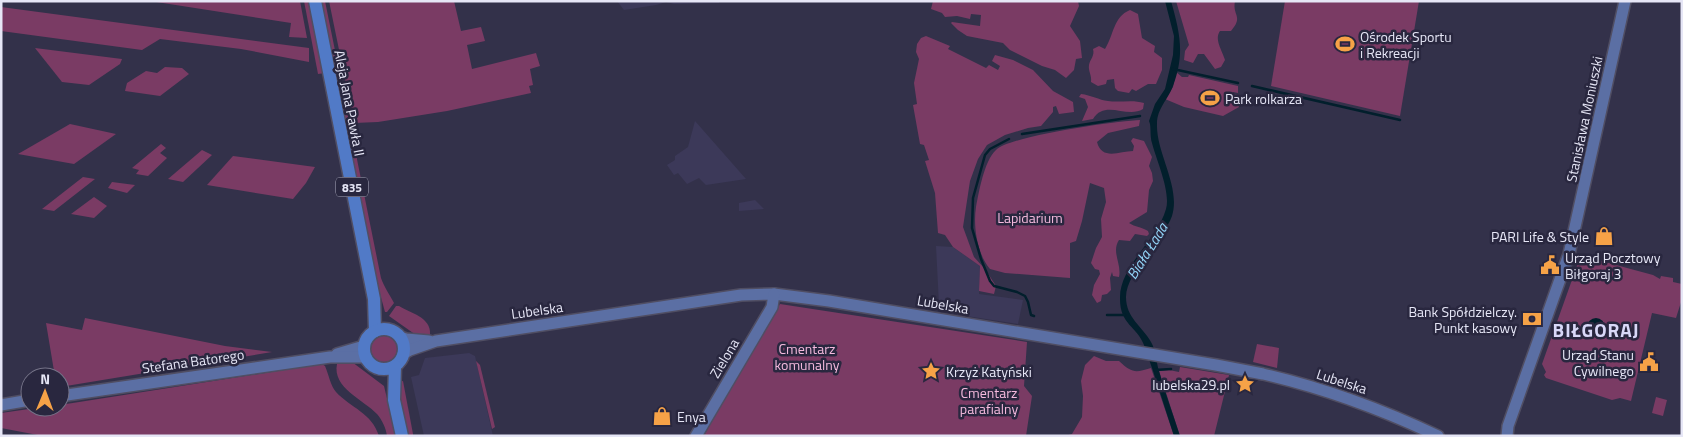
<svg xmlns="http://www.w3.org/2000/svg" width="1683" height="437" font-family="'Titillium Web',sans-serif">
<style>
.built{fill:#3c3959}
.green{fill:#7a3b64}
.water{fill:#021f2c}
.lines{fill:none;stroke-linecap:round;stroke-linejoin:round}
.stream{stroke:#021f2c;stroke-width:2.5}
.secondary-casing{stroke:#504e63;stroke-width:14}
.primary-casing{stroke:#504e63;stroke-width:15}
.secondary{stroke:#5b6fa4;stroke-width:11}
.primary{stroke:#517ac7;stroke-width:12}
.labels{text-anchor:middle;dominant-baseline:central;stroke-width:5;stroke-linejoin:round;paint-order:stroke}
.shield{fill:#29273f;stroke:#adadbf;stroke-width:1}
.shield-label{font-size:12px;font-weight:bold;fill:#e6e6f6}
.poi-label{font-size:14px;fill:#e6e6f6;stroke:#29273f;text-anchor:start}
.street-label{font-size:14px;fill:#e6e6f6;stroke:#29273f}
.park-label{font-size:14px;fill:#f5bade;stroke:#29273f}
.water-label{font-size:15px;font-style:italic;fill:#92d4f7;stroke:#29273f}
.district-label{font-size:19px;font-weight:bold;letter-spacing:1px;fill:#d9d8f8;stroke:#29273f}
</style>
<rect width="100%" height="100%" fill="#33314a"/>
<g class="built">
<polygon points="617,1 719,1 719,3 674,4 666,2 656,5 624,10"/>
<polygon points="695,121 746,179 706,185 699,178 687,184 678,173 674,175 667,165 675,160 675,156 688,147"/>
<polygon points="755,200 764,209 739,211 739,203"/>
<polygon points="936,246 953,247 980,266 979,294 1023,300 1018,324 947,313 942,310 939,305"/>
<polygon points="469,353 475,356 493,436 424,436 411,377 419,375 425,358"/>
</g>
<g class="green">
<polygon points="150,1 300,1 307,38 289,37 291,23"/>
<polygon points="304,1 309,1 325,73 318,74"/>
<path d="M320 1H325L381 278C384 287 390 295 394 303L387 312H385L376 279Z"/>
<polygon points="329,1 454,1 461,31 481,27 485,41 467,45 472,69 536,53 540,66 530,69 533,85 529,86 531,93 447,111 378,122 354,123"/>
<polygon points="933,1 1078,1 1079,6 1070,26 1080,41 1082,58 1076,59 1074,70 1066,78 1055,70 1042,66 1010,50 1003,43 967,36 958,30 951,23 952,22 980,26 981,15 971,14 970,19 957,16 945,17 942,13 931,9"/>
<path d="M1176 1H1235C1232 16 1244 16 1231 31H1220C1214 39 1222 50 1225 60L1221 67 1215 69 1204 54H1198L1193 63 1184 60 1185 51 1189 45Z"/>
<polygon points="1285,1 1419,1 1400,116 1271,86"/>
<polygon points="1,7 309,48 309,62 241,49 160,39 142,50 1,31"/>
<path d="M1130 10 1138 14 1142 38 1155 46 1154 52 1162 58V70L1156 84H1148L1136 91 1132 89 1129 93 1118 91 1115 88 1114 79 1107 80 1106 84 1098 86 1091 82C1092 75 1088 71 1089 65 1090 59 1095 56 1093 49L1099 46 1105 49C1114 35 1113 17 1130 10Z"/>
<polygon points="926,36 950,46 948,49 986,68 989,65 998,70 1000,66 992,61 995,55 1013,60 1033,70 1053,91 1073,102 1074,112 1059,114 1056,106 1053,107 1053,112 1041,126 1028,128 1005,135 987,145 978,159 970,181 963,227 974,257 985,269 996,286 994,294 979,291 980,266 953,247 945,235 938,233 935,193 925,161 929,160 924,145 920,144 913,105 917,104 914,83 919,59 916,52 917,44 921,38"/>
<polygon points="35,48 122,59 120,64 89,85 62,82"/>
<polygon points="165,67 182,68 189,74 160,96 125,91 127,83 146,71 157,73"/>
<polygon points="1176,72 1182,77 1188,77 1189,75 1238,86 1238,93 1233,92 1232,94 1238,95 1239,107 1223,116 1184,107 1165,99 1173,87"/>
<path d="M1081 94C1091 95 1099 100 1108 101 1120 103 1132 99 1144 103L1143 109C1127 119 1105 99 1093 119L1082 121 1088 107 1085 99 1079 97Z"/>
<path d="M1140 120 1139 126 1108 133 1097 142C1102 161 1120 151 1133 151L1134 146 1131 141 1133 138 1144 141 1152 157 1149 166 1152 173 1153 181 1149 190 1147 212 1129 223C1135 227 1142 227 1148 231L1149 234 1147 236 1135 234 1130 241 1119 240C1111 252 1122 264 1119 277L1113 276 1112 272 1110 278 1111 290 1107 294 1102 295 1101 301 1097 303 1092 295 1094 285 1100 274 1099 270 1095 269 1091 263 1096 248 1102 237 1101 219 1106 202 1104 188 1090 183 1082 221 1076 241 1070 243V278L1005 273 990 269C977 254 973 226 976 207 979 192 984 161 996 150 1009 136 1117 121 1140 120Z"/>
<polygon points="70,124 116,134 74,164 18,154"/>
<polygon points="161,144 166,148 160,153 167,158 148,176 136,174 139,170 132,168"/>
<polygon points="202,150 212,155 183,182 168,179"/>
<polygon points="233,156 315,167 306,183 293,199 207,185"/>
<polygon points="83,177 95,179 54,211 42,209"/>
<polygon points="112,182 135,185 127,193 108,188"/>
<polygon points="94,197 107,206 94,218 71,214"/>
<polygon points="1590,258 1653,275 1660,279 1661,276 1673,278 1673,282 1682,284 1682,299 1676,318 1652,313 1631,401 1620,398 1612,400 1546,378 1544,375 1546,372 1542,364 1578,263 1585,265"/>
<polygon points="780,304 1027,342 1024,386 1032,396 1026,436 704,436 719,407"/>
<path d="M396 306H399C410 313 431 317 430 334L416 335 389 316Z"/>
<polygon points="85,318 225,346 272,352 60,387 60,377 55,377 46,323 82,330"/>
<circle cx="384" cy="349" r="13"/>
<polygon points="1257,344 1279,348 1277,368 1253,362"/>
<path d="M1094 356 1106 361H1119C1132 373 1135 373 1151 368L1174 436H1065L1072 434 1082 417 1083 396 1081 381 1085 365Z"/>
<polygon points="476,361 480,365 495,427 492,429"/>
<path d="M352 362 384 386 396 436H387C386 428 382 420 377 414 364 400 332 388 337 364Z"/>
<path d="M322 364 325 366C329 375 330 385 336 392 351 408 372 413 379 436H43L1 428V413L43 407H60V405Z"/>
<polygon points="1180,367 1229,375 1214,436 1180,436 1159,371 1169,370 1179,372"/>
<polygon points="403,381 413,434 413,436 407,436 398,382"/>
<polygon points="1656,397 1667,400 1663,416 1652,413"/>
</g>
<g class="water">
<path d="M1165 1H1171C1180 33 1185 54 1173 86 1168 100 1157 108 1157 124 1156 153 1181 187 1172 216 1163 241 1126 272 1126 297 1126 318 1142 326 1151 342 1156 350 1156 362 1159 371 1165 393 1173 414 1180 436H1174C1164 406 1155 375 1144 345 1137 326 1120 325 1120 299 1119 266 1157 241 1166 209 1171 192 1156 159 1152 143 1150 137 1151 130 1150 124L1149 121 1155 104 1165 89 1173 55 1174 36Z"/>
<circle cx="1596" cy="327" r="9"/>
</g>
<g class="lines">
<g class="stream">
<polyline points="1173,69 1238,83"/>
<polyline points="1252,86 1400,120"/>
<polyline points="1022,134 1140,116"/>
<polyline points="1009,139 990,149 985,155 973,198 972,228 981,259 990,281 994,286 1017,292 1025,296 1028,302 1031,315 1034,316"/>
<polyline points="1107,315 1125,315"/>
<polyline points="1155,370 1171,369"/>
</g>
<g class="secondary-casing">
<g id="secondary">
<polyline points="400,337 406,339 429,341"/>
<polyline points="337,354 364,346"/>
<path d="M403 354 410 350 436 341 741 295 774 294 829 301 1216 365 1263 374C1324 388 1381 409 1438 436"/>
<polyline points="60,396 330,357 366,357"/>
<polyline points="1,405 30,400"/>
<polyline points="696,436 772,307 774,294"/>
<polyline points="1507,436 1508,426 1569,254 1625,1"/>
</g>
</g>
<g class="primary-casing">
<g id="primary">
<polyline points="315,1 374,299 375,331"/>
<circle cx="384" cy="349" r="20"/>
<polyline points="395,366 394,400 402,436"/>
</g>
</g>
<use href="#secondary" class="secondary"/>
<use href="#primary" class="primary"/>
</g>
<defs>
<g id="stadium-bare" transform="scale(1.5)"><path d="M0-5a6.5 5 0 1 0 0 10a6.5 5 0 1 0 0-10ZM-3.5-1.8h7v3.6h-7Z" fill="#f6a247" stroke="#29273f" stroke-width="2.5" paint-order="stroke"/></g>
<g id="shop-bare" transform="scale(1.5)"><path d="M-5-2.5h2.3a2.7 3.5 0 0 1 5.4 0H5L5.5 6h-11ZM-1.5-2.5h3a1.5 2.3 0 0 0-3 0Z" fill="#f6a247" stroke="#29273f" stroke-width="2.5" paint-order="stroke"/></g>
<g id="civic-bare" transform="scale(1.5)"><path d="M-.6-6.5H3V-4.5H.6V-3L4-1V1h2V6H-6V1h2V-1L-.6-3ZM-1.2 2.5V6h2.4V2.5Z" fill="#f6a247" stroke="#29273f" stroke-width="2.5" paint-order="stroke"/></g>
<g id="bank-bare" transform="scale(1.5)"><path d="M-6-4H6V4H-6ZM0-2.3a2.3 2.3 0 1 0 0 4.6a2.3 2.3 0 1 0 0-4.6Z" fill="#f6a247" stroke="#29273f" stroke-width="2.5" paint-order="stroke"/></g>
<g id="sight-bare" transform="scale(1.5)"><path d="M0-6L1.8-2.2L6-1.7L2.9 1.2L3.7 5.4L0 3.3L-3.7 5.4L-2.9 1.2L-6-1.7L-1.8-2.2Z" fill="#f6a247" stroke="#29273f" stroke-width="2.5" paint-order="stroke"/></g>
</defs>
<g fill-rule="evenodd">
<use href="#stadium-bare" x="1345" y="44"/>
<use href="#stadium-bare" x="1210" y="98"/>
<use href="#shop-bare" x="1604" y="236"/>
<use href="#civic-bare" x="1550" y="265"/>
<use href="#bank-bare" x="1532" y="319"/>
<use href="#civic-bare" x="1649" y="362"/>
<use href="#sight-bare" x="931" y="371"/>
<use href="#sight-bare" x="1245" y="384"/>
<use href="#shop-bare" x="662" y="416"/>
</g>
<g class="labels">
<rect class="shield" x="336" y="177.5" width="32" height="19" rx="4"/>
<g class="shield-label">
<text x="352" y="187">835</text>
</g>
<g class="poi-label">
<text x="1360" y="36">Ośrodek Sportu<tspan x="1360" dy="16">i Rekreacji</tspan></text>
<text x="1225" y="98">Park rolkarza</text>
<text x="1589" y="236" text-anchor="end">PARI Life &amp; Style</text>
<text x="1565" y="257">Urząd Pocztowy<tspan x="1565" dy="16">Biłgoraj 3</tspan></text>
<text x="1517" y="311" text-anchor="end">Bank Spółdzielczy.<tspan x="1517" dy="16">Punkt kasowy</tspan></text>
<text x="1634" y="354" text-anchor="end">Urząd Stanu<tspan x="1634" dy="16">Cywilnego</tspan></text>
<text x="946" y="371">Krzyż Katyński</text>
<text x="1230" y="384" text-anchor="end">lubelska29.pl</text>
<text x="677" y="416">Enya</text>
</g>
<g class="street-label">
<text transform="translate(350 103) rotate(79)">Aleja Jana Pawła II</text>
<text transform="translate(1584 119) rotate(-78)">Stanisława Moniuszki</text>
<text transform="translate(943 304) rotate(10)">Lubelska</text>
<text transform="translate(537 310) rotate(-8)">Lubelska</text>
<text transform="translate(724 358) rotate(-59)">Zielona</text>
<text transform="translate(193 361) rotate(-8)">Stefana Batorego</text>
<text transform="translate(1342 381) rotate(18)">Lubelska</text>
</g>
<g class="park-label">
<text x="1030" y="217">Lapidarium</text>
<text x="807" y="348">Cmentarz<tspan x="807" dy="16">komunalny</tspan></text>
<text x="989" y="392">Cmentarz<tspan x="989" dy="16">parafialny</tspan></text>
</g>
<g class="water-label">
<text transform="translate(1147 251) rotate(-58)">Biała Łada</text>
</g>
<g class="district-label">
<text x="1596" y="329">BIŁGORAJ</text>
</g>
</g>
<rect width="1683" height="437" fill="none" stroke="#e6e6f6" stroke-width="5"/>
<g transform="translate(45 392) rotate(1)"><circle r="24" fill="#29273f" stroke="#757388"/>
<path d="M0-4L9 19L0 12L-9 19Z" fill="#f6a247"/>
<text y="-8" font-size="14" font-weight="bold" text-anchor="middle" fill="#e6e6f6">N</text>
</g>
</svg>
